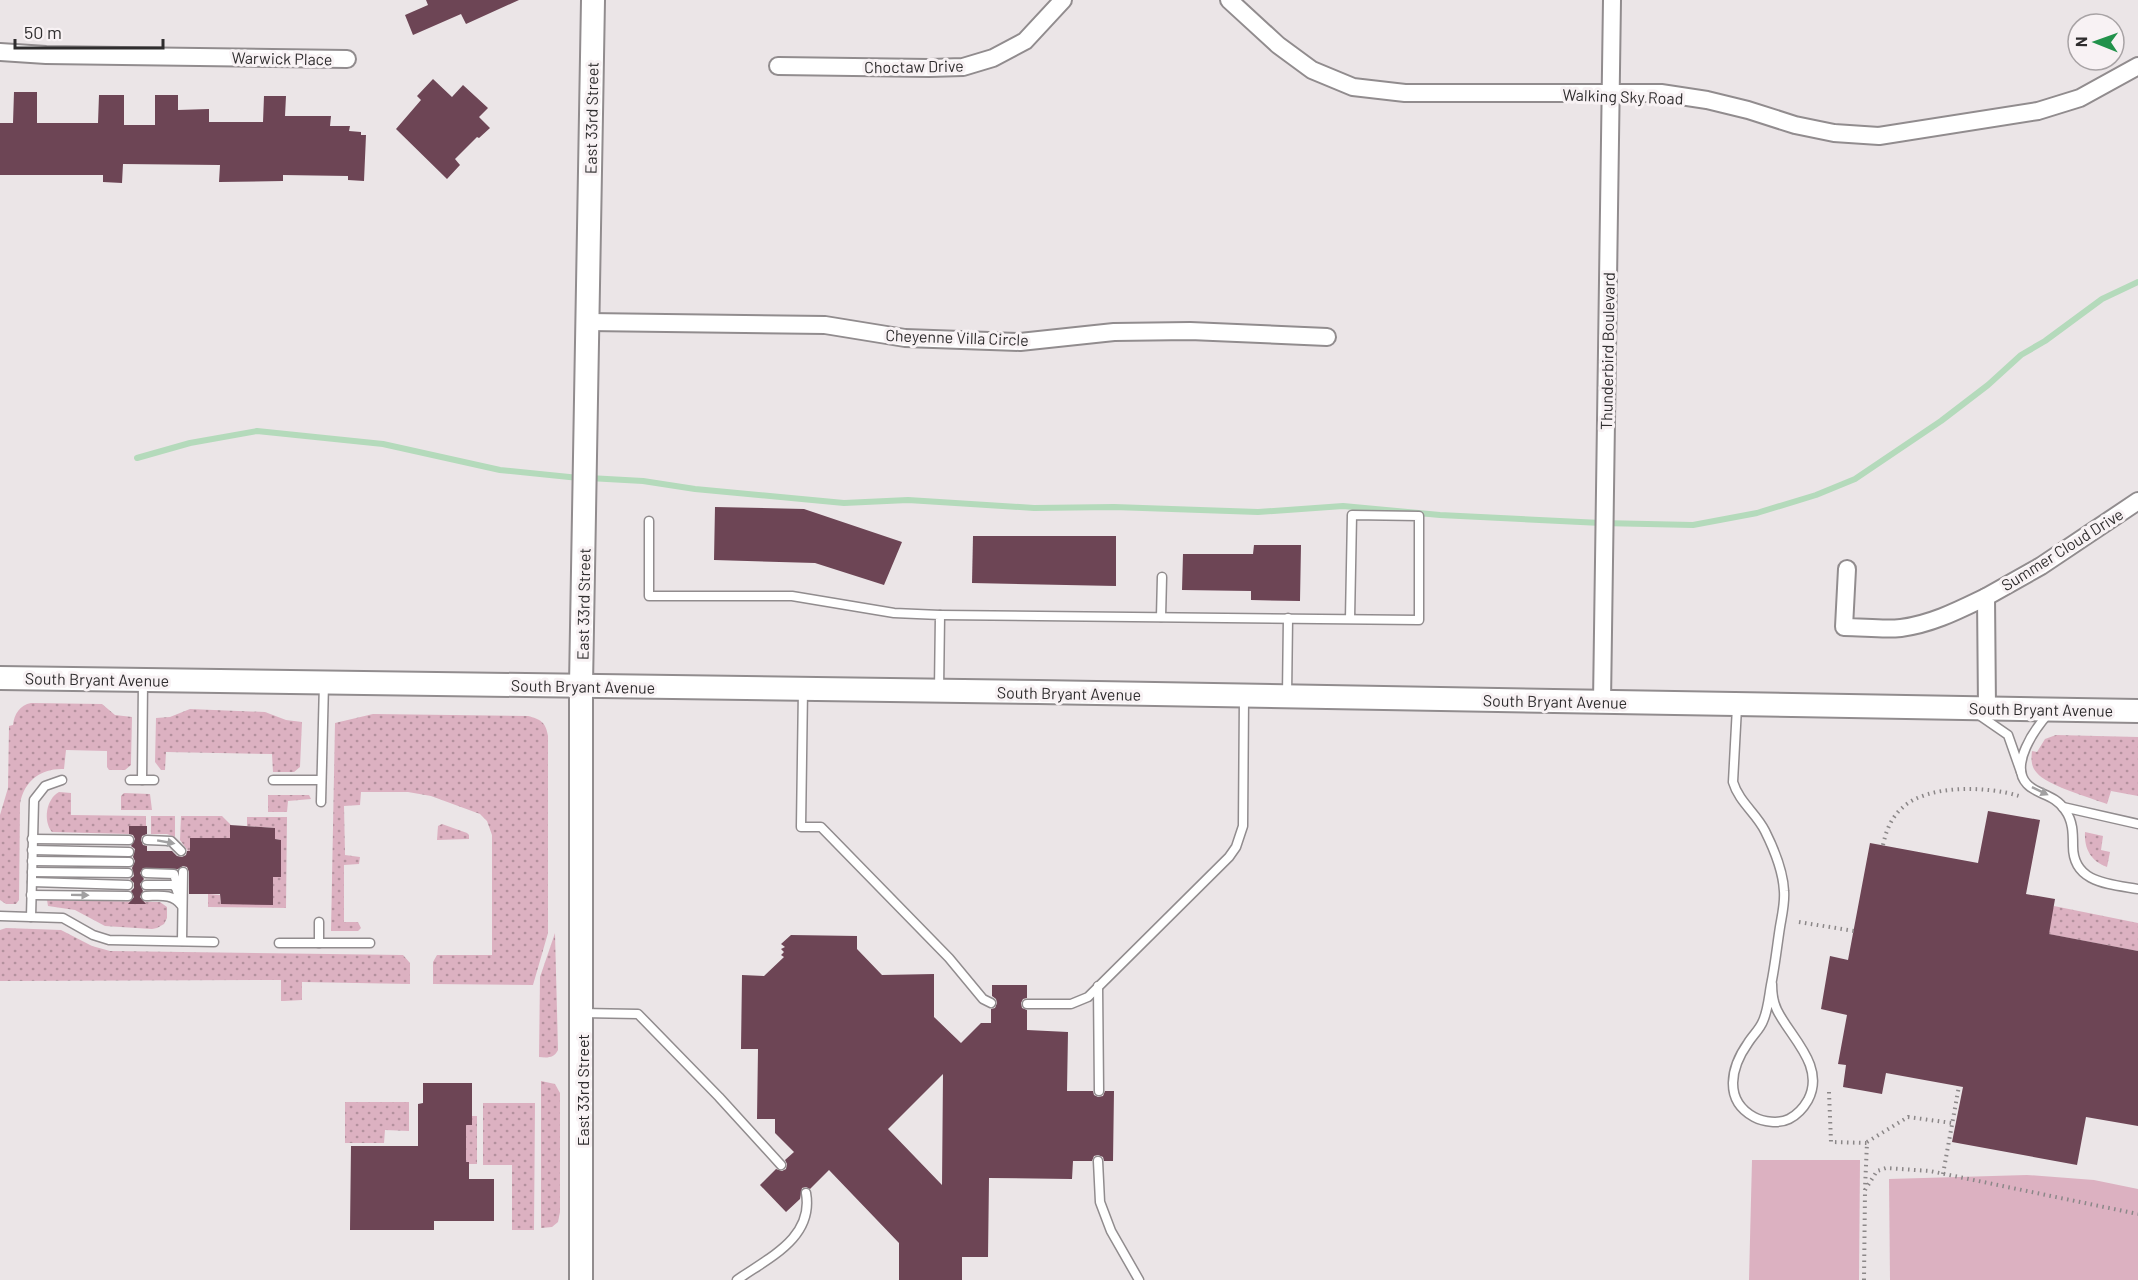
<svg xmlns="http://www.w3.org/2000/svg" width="2138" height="1280" font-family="Barlow,sans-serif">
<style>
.grass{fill:url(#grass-dots)}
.garden{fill:#dcb1c1}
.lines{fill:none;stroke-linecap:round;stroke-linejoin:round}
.stream{stroke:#b4dabb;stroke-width:6}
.building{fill:#6d4555;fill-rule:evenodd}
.lane-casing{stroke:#918c8e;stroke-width:11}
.street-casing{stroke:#918c8e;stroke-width:20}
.secondary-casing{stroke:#918c8e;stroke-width:26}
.path{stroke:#8b8788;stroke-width:4;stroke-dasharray:1.5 4.5;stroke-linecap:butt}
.lane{stroke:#fff;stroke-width:8}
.street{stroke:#fff;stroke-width:16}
.secondary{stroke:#fff;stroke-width:22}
.oneway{fill:#a1a0a1}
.labels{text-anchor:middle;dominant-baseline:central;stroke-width:6;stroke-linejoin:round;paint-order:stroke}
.street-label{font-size:16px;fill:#2f2d2e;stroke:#f8f2f4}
</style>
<defs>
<pattern id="grass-dots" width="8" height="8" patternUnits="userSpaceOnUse" patternTransform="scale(1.5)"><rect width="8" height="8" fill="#dcb1c1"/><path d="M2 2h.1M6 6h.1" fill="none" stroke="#b3909d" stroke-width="1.8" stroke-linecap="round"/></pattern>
</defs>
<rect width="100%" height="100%" fill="#ebe5e7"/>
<g class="grass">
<path d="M31 703 102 704 115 715 132 717 131 762V765L125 770H109L107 767V751L66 750 64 769C42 768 24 780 20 804L19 900 16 904H6L0 900V815L8 788 9 726 13 725C14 714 20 705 31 703Z"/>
<polygon points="190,709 265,712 286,720 302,722 300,767 294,772 273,772 272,754 166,752 165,770 161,770 155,762 156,718 170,717"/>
<path d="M373 714 528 716C540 719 546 722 548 736V933L533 985 433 984V962L437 955H492V835L487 821 480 814 431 796 408 792H361L360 805 344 806 345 855 360 857 359 864 344 865V922H358L361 928 358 931H331L335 723Z"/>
<path d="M2056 735 2138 737V796L2111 791 2107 804C2091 798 2046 785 2037 773 2031 767 2031 759 2032 751L2037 752 2045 739Z"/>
<path d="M59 792 71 793V815L146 816V826H129V834L52 832C43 821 46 799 59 792Z"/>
<polygon points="124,793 150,794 152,810 121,810 121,796"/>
<polygon points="268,795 309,795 311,799 288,801 287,812 268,812"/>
<polygon points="151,816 175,816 175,837 167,834 151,834"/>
<polygon points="181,816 222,816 231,825 230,838 190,838 190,851 188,851 180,840"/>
<polygon points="247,817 287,817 286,908 208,907 208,894 220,895 221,904 273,904 273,877 281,877 281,840 275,839 275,828 247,826"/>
<polygon points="442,824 467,833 469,835 469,839 437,840 438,826"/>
<path d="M2085 832 2103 836 2101 850 2110 852 2107 867C2091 861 2084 849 2085 832Z"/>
<polygon points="47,900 160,902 167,907 167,918 164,924 157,928 152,929 105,926 75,910 48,906"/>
<polygon points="2054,906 2138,923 2138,951 2043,933"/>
<polygon points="6,928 61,930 92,946 110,951 403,955 410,963 410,984 302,982 302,1000 284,1001 281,1001 281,980 0,981 0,930"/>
<path d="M555 933 558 1050C554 1058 548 1058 539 1057L540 977Z"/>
<polygon points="541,1081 555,1084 560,1093 560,1212 558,1222 552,1227 541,1228"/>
<polygon points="345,1102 409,1102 409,1131 385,1130 384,1143 345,1143"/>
<polygon points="483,1103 535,1103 534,1230 512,1230 512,1165 483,1165"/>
<polygon points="472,1116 477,1116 477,1164 469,1164 469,1162 466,1162 466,1125"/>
</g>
<g class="garden">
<polygon points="1752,1160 1860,1160 1859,1280 1749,1280"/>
<polygon points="2027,1175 2094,1180 2138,1189 2138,1280 1890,1280 1889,1179"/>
</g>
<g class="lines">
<g class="stream">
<polyline points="137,458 190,443 257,431 383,444 500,470 579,478"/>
<polyline points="589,478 643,481 695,489 844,503 908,500 1034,508 1114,507 1258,512 1343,506 1440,515 1601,523 1693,525 1757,513 1816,495 1855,479 1941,421 1988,385 2021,355 2045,341 2102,299 2138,282"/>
</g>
</g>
<g class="building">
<polygon points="426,0 519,0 466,24 461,14 413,35 405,15 428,5"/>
<polygon points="433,79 452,97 463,85 488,108 479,117 490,128 479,138 477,137 455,159 460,165 447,179 396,129 421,100 417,96"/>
<polygon points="14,92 37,92 37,123 98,123 99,95 124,95 124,125 155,125 155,95 178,95 178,110 209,109 209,122 263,122 264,96 286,96 285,116 331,116 330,126 350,126 349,131 361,132 361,135 366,135 364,181 348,180 348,176 283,175 283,181 219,182 220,165 123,164 122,183 103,182 103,175 0,175 0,123 13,123"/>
<polygon points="715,507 804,509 902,542 884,585 815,563 714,560"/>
<polygon points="973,536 1116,536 1116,586 972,583"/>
<polygon points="1254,545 1301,545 1300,601 1251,600 1251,591 1182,590 1183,554 1253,554"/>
<polygon points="1988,811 2040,820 2026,894 2055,899 2049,934 2138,951 2138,1126 2086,1117 2077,1165 1952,1142 1963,1087 1886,1073 1882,1094 1843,1087 1846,1065 1838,1064 1847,1015 1821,1009 1830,956 1848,960 1870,843 1978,863"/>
<polygon points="230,825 275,828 275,839 281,840 281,877 273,877 273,905 221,904 220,894 189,894 189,872 187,867 183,866 178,869 143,868 140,873 144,879 140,884 143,891 140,897 146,904 128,904 134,897 131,891 134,888 134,883 130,879 134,876 132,868 135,861 133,857 135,849 131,846 135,839 133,835 129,834 129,826 147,826 147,834 142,836 141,840 143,845 147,846 147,851 172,851 177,856 182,857 186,855 187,851 190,851 190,838 230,838"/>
<path d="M791 935 857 936V949L882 975 934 974V1017L961 1043 981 1023H991V1009L995 1008 997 1003 996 999 992 996V985H1027V998L1023 999 1021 1003 1022 1008 1027 1010V1030L1068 1032 1067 1091H1093L1094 1095 1098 1097 1103 1096 1105 1091H1114L1113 1161H1104L1103 1157 1098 1155 1094 1156 1092 1161H1073L1072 1179 989 1178 988 1257H962V1280H899V1243L829 1170 810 1189 806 1187 802 1188 800 1199 786 1212 760 1185 776 1169 782 1171 786 1169 787 1164 785 1160 794 1152 775 1133V1119H757L758 1049H741L742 975 764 976 784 957 781 955 784 952 781 949 785 947 781 944ZM943 1074 942 1185 888 1129Z"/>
<polygon points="423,1083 472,1083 472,1125 466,1125 466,1162 469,1162 469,1179 494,1179 494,1221 434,1221 434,1230 350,1230 351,1146 418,1146 418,1104 423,1103"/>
</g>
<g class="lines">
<g class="lane-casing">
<g id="lane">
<polyline points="649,521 649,596 792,596 894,613 940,615 939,690"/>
<polyline points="940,615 1419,620 1419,516 1352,515 1350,619"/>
<polyline points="1161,617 1162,577"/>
<polyline points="803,689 801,827 821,827 949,958 983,999 991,1003"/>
<polyline points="1287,696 1288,618"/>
<path d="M1737 707 1733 782C1739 802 1756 813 1765 831 1774 849 1783 870 1784 891 1785 903 1782 915 1780 927 1777 946 1775 966 1771 985 1769 996 1768 1010 1763 1021 1760 1029 1753 1035 1748 1043 1731 1067 1723 1100 1754 1117 1763 1122 1779 1124 1789 1119 1797 1115 1804 1107 1808 1100 1826 1066 1790 1037 1777 1010 1773 1002 1772 993 1772 984"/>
<path d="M2048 714C2035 729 2009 765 2027 784 2037 795 2055 794 2065 810 2073 821 2073 833 2073 846 2073 883 2109 884 2138 889"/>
<polyline points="1979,715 2008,735 2021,772"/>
<polyline points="62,780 45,786 34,800 31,917 63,918 93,935 109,940 214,942"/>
<polyline points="130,780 154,780"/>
<polyline points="142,780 143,682"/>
<polyline points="273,780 321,780"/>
<polyline points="321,802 324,683"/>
<polyline points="2063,807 2138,824"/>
<polyline points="32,839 129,840"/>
<polyline points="147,840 171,841 181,851"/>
<polyline points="32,850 129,852"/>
<polyline points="32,861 129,862"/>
<polyline points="32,872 128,873"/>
<polyline points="146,873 174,874 180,894"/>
<polyline points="32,882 128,885"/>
<polyline points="146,885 173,885 176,888 178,894"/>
<polyline points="31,895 128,896"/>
<path d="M146 896C158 896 173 893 181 905"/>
<polyline points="0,916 31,917"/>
<polyline points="182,941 183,872"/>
<polyline points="279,943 319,943 319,922"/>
<polyline points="319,943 370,943"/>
<polyline points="1098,986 1099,1091"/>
<polyline points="1027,1004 1071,1004 1088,997 1229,857 1236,847 1243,826 1244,697"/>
<polyline points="582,1013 638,1014 719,1097 781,1165"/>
<polyline points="1098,1161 1100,1202 1111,1231 1139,1280"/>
<path d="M737 1280C768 1258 814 1238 806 1193"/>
</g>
</g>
<g class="street-casing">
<g id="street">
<polyline points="1229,0 1278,45 1312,70 1353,87 1405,93 1661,93 1707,100 1748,110 1795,125 1834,133 1879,136 2038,111 2080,98 2138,66"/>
<polyline points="0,52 46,55 347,59"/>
<polyline points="778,66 929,68 963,67 993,58 1025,41 1063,0"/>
<polyline points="588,322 825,325 905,338 1020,342 1114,332 1190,331 1327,337"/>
<path d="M1847 569 1844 627C1863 627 1883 630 1901 628 1932 624 1959 610 1986 597"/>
<polyline points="1602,702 1612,0"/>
<polyline points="1987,708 1986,597 2041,566 2138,501"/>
</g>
</g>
<g class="secondary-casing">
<g id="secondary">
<polyline points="0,678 1038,692 2138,711"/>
<polyline points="581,1280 581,685 593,0"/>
</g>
</g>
<g class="path">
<path d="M1883 845C1886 831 1891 818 1902 808 1927 784 1988 786 2019 796"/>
<polyline points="1799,922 1854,931"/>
<polyline points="1829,1092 1831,1142 1867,1143 1865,1188"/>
<polyline points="1867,1142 1908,1117 1952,1123"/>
<polyline points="1943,1174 1959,1086"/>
<polyline points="1864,1280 1865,1190 1877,1171 1886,1168 1930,1171 2138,1214"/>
</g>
<use href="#lane" class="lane"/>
<use href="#street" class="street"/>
<use href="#secondary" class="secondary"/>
</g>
<defs><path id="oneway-solid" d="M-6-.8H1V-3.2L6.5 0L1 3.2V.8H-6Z" transform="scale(1.5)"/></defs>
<g class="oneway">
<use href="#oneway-solid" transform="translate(2040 791) rotate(26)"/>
<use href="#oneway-solid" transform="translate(166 842) rotate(10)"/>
<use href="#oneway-solid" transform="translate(80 895) rotate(1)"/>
</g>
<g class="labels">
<g class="street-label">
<text transform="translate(282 58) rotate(1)">Warwick Place</text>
<text transform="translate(914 66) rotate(-1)">Choctaw Drive</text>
<text transform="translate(1623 96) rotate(2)">Walking Sky Road</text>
<text transform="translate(591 118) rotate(-89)">East 33rd Street</text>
<text transform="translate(957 337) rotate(2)">Cheyenne Villa Circle</text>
<text transform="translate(1607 351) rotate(-89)">Thunderbird Boulevard</text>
<text transform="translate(2062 549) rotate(-32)">Summer Cloud Drive</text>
<text transform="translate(583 604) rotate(-89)">East 33rd Street</text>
<text transform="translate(97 679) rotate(1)">South Bryant Avenue</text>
<text transform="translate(583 686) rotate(1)">South Bryant Avenue</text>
<text transform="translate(1069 693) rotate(1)">South Bryant Avenue</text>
<text transform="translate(1555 701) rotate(1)">South Bryant Avenue</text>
<text transform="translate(2041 709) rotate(1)">South Bryant Avenue</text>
<text transform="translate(582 1090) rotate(-90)">East 33rd Street</text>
</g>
</g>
<g transform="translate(2096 42) rotate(271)"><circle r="28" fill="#f8f2f4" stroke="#a8a3a5" stroke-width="1.5"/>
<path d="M0-4.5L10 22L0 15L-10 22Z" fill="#22924b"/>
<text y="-9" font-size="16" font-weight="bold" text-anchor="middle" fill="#2f2d2e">N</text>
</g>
<path d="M15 39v9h148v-9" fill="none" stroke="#2f2d2e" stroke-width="3"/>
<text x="24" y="39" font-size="18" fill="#2f2d2e" stroke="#f8f2f4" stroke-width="4.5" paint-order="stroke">50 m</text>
</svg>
